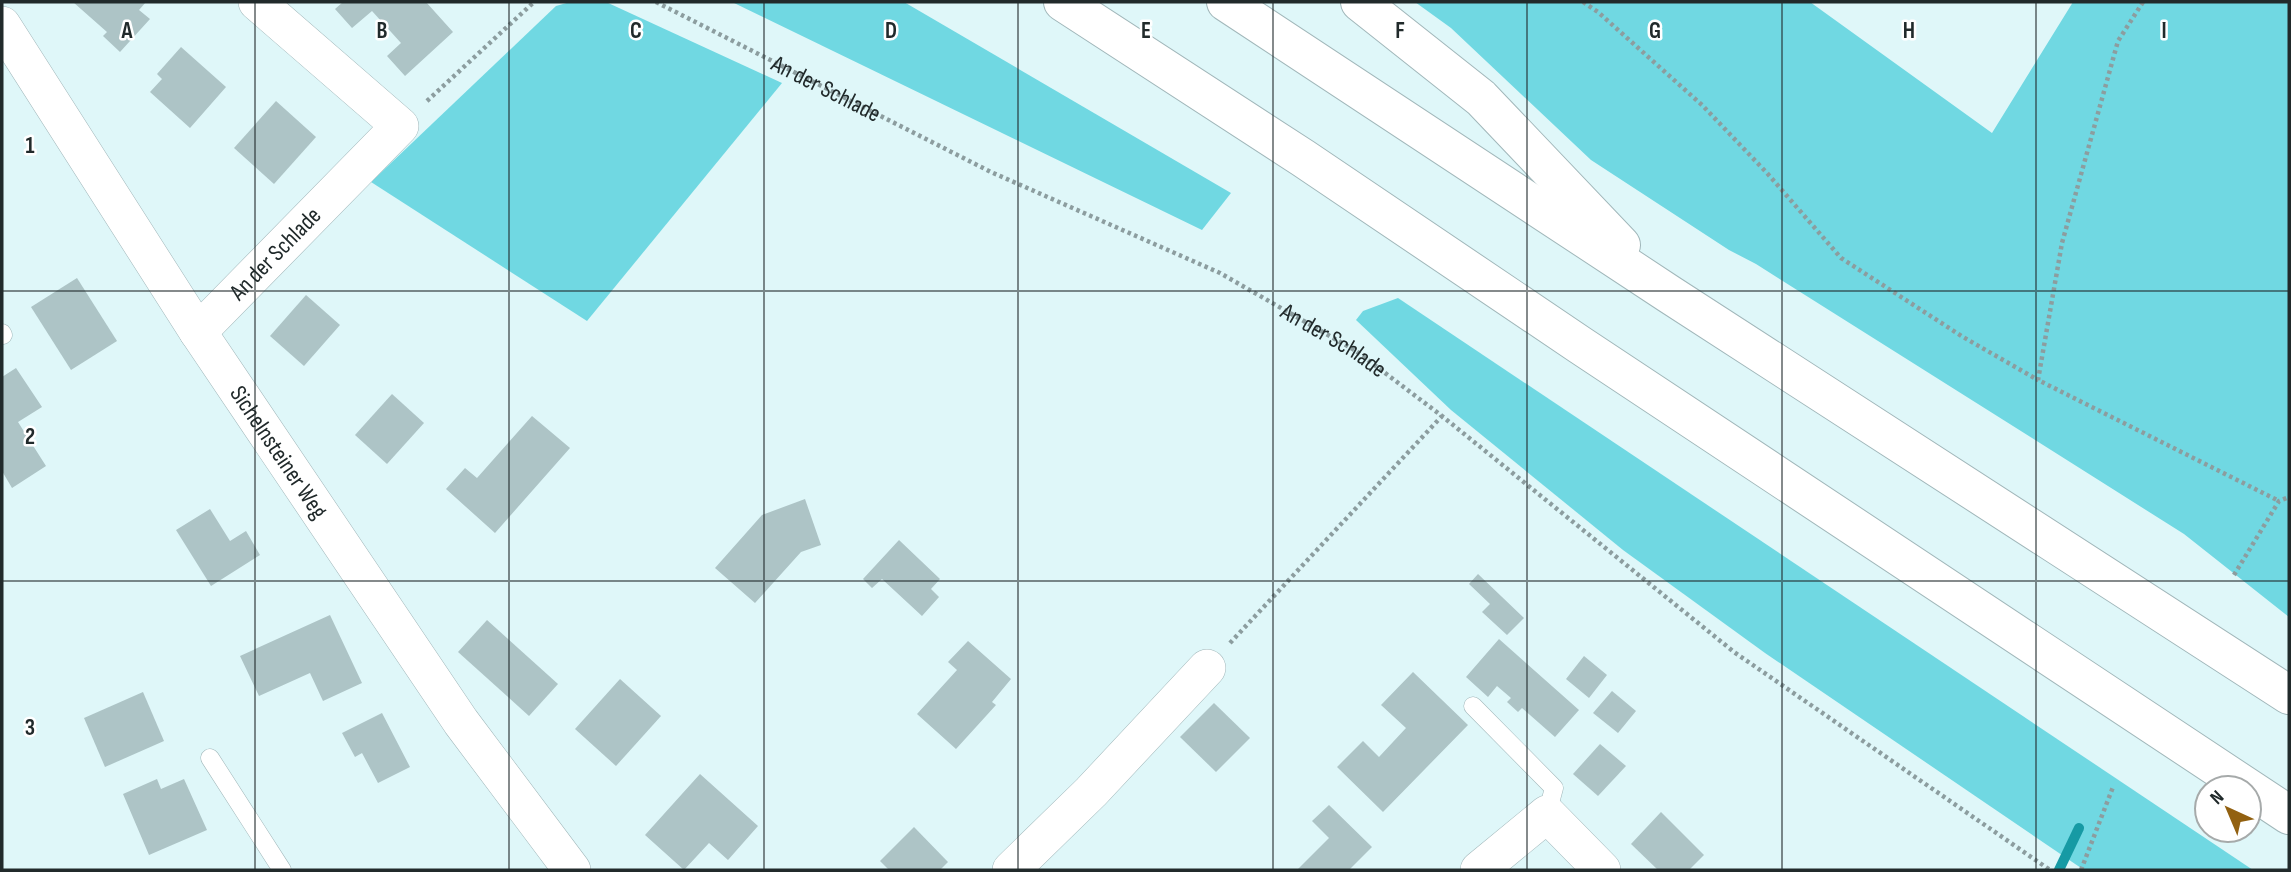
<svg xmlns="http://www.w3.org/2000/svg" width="2291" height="872" font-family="'Sofia Sans Condensed',sans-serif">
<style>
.green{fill:#70d8e2}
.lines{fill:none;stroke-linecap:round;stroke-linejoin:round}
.stream{stroke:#169aa4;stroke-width:10}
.building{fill:#adc4c6}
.lane-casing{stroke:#a1b7ba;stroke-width:19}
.street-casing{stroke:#a1b7ba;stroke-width:38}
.highway-casing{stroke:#a1b7ba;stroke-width:40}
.path{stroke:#8c9d9f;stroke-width:4.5;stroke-dasharray:3.5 3.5;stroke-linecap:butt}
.lane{stroke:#fff;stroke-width:18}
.street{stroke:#fff;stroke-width:37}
.highway{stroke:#fff;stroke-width:38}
.grid{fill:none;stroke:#212a2b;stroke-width:2;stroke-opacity:0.55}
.labels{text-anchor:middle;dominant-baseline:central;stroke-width:5;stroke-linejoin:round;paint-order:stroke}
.street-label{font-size:24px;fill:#212a2b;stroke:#fff}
.grid-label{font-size:23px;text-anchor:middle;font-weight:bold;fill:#212a2b;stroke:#fff;stroke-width:5;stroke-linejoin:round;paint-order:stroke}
</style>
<rect width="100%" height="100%" fill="#dff7f9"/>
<g class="green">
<polygon points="570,2 606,2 782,83 587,321 371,182 556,6"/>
<polygon points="732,2 904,2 1231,193 1202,230"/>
<polygon points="1415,2 1810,2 1992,133 2073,2 2289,2 2289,617 2184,534 1756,264 1729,250 1591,160 1451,28"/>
<polygon points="1398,298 2253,870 2084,870 1765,653 1623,550 1451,410 1356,320 1363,311"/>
</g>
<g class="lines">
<polyline class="stream" points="2059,870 2079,828"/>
</g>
<g class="building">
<polygon points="73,2 146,2 139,10 150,19 120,52 103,36 107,32"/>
<polygon points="343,2 426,2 453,32 405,76 387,56 401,43 372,11 352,28 335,9"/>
<polygon points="181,47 226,87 190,128 150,92 162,79 157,74"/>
<polygon points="276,101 316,137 274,184 234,148"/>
<polygon points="77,278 117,341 71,370 31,307"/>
<polygon points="306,295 340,325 304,366 270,336"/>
<polygon points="16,368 42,407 18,422 46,466 12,488 2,471 2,377"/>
<polygon points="392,394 424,423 387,464 355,435"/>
<polygon points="532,416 570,448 495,533 446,489 465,468 477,478"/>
<polygon points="805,499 821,545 801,552 755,603 715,568 762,515"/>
<polygon points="210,509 230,541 246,531 260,555 211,586 176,530"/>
<polygon points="899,540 940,579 931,589 939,597 922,616 882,579 872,588 863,579"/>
<polygon points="1478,574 1524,618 1507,635 1482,612 1490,604 1469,584"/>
<polygon points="330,615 362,683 323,701 310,673 259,696 240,656"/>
<polygon points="487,620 558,684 529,716 458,652"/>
<polygon points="1499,639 1579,710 1555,737 1522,708 1518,712 1507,702 1511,698 1497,686 1488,697 1466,677"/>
<polygon points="968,641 1011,679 992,702 996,705 956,749 917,714 957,670 948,662"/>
<polygon points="1584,656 1607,675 1589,698 1566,679"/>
<polygon points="1413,672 1468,725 1383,812 1337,767 1363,741 1379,757 1406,728 1381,705"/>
<polygon points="620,679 661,716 616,766 575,729"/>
<polygon points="1612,691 1636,711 1618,733 1593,713"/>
<polygon points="143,692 164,741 105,767 84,718"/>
<polygon points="1214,703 1250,738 1216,772 1180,737"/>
<polygon points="382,713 410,767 378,783 362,753 355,757 342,733"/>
<polygon points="1600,744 1626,766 1598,796 1573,774"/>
<polygon points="700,774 758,826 728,860 709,843 684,870 645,835"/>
<polygon points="157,779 161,789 184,779 207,830 149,855 123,794"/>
<polygon points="1329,805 1372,847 1349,870 1297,870 1329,838 1312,821"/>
<polygon points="1661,812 1704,855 1689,870 1658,870 1631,844"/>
<polygon points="914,827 948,862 940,870 889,870 880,861"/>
</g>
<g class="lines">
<g class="lane-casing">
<g id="lane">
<polyline points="2,333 3,335"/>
<polyline points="1473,706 1554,788 1547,814"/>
<polyline points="210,758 282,870"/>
</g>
</g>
<g class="street-casing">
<g id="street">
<path id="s2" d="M2 25 198 332 461 722 572 870"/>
<path id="s3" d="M198 332 400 126 257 2"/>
<polyline points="1011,870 1091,792 1207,668"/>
<polyline points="1479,870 1547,814 1602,870"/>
</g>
</g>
<g class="highway-casing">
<g id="highway">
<polyline points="1063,2 1303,158 1580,345 2289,815"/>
<polyline points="1226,2 1669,294 2289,695"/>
<polyline points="1360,2 1481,98 1621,245"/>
</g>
</g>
<g class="path">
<path id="s1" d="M656 2 991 172 1220 273 1356 351 1442 416 1734 652 2050 870"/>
<polyline points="1583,2 1598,12 1702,105 1767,173 1841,258 1963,337 2038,380"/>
<polyline points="2143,2 2118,41 2062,243 2038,380 2279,501"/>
<polyline points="427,101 534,2"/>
<polyline points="2234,575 2279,501 2289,497"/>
<polyline points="1230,643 1442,416"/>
<polyline points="2081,870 2113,787"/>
</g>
<use href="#lane" class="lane"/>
<use href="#street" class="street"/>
<use href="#highway" class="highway"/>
</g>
<path class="grid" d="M255 2V870M509 2V870M764 2V870M1018 2V870M1273 2V870M1527 2V870M1782 2V870M2036 2V870M2 291H2289M2 581H2289"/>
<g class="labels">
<g class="street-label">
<text stroke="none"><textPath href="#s1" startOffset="191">An der Schlade</textPath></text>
<text stroke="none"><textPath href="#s3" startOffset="110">An der Schlade</textPath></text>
<text stroke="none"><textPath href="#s1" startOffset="758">An der Schlade</textPath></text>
<text stroke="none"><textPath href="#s2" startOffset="509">Sichelnsteiner Weg</textPath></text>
</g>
</g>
<g class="grid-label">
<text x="127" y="38">A</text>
<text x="382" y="38">B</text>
<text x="636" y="38">C</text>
<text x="891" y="38">D</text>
<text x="1146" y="38">E</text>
<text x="1400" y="38">F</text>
<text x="1655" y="38">G</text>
<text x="1909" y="38">H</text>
<text x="2164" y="38">I</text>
<text x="30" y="153">1</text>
<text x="30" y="444">2</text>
<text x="30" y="735">3</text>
</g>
<rect width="2291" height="872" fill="none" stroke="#212a2b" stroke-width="7"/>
<g transform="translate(2228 809) rotate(316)"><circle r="33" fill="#ffffff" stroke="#a6aaaa" stroke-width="2"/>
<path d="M0-5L12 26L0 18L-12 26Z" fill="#926111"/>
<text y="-10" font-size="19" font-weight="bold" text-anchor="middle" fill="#212a2b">N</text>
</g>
</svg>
